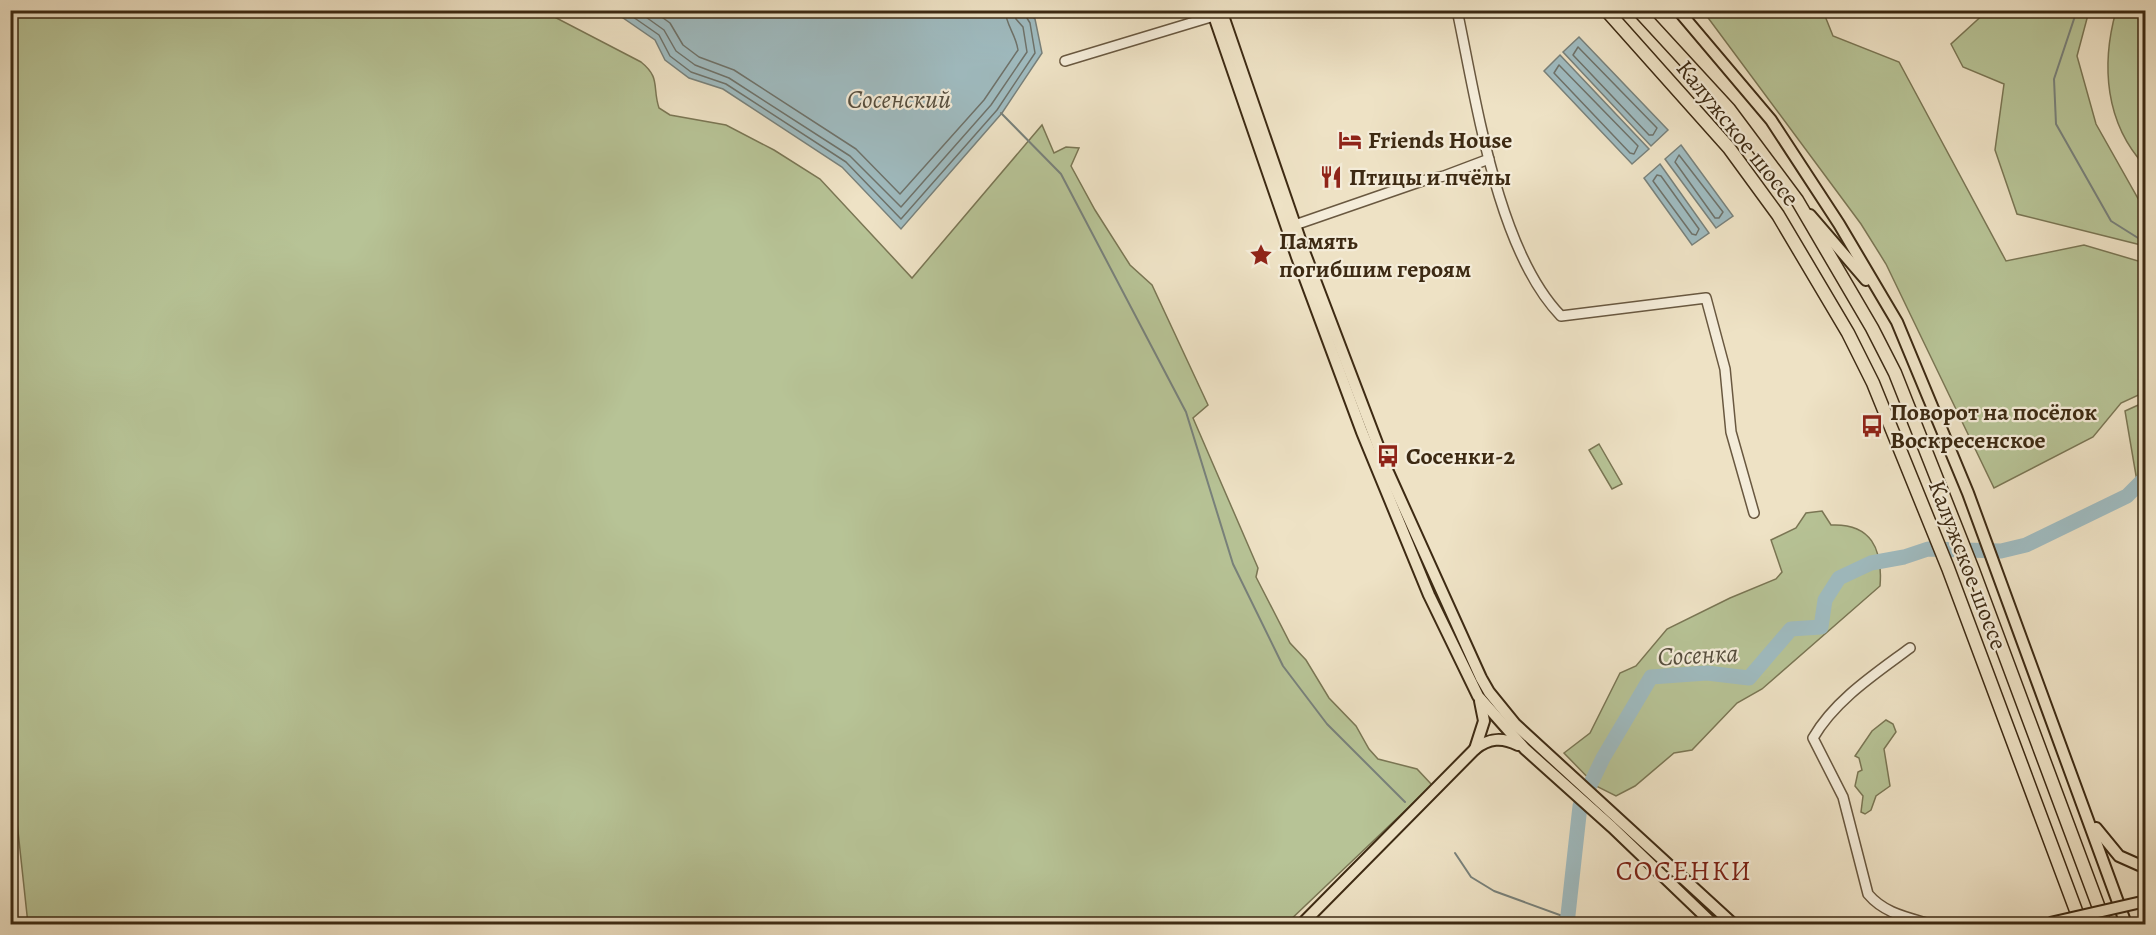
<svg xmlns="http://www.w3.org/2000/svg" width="2156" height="935" font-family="Alegreya,serif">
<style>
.green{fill:#b7c396;stroke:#7a7654;stroke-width:1.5}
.water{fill:#9fbbc0;stroke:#78817b;stroke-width:1.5}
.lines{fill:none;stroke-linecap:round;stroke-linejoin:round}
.shore{stroke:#6e726a;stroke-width:1.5}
.stream{stroke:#78817b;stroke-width:2}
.river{stroke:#9fbbc0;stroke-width:15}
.minor-casing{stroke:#695840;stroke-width:12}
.major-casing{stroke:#3d2a13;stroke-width:14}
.highway-casing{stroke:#3d2a13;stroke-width:15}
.minor{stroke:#f4ecd9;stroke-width:9}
.major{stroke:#eee2c5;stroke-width:10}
.highway{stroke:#eee2c5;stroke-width:12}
.major-bridge-casing{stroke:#3d2a13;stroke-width:14;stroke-linecap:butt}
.major-bridge{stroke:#eee2c5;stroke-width:10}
.labels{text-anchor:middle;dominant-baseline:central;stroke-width:4.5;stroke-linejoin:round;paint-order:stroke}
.street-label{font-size:24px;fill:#3d2a13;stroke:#f4ecd9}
.poi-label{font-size:24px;font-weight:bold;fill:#3d2a13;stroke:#f4ecd9;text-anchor:start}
.water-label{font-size:26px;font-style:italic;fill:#564e3e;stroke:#f4ecd9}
.quarter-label{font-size:27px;letter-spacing:1.5px;fill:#7a1f14;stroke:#f4ecd9}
</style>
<rect width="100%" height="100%" fill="#eee2c5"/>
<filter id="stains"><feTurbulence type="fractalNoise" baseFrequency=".00333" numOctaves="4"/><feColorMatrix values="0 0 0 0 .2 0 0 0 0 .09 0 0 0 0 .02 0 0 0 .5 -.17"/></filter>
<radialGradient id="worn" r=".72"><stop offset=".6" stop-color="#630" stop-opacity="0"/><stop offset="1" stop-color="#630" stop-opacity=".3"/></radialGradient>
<g class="green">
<path d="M10 11H543L641 62C661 78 652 87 659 108L670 115 726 125 774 150 820 179 912 278 1042 125 1054 153 1066 147 1079 148 1071 166 1095 210 1130 265 1152 285 1208 405 1193 418 1258 568 1256 577 1290 643 1306 660 1329 698 1356 726 1369 749 1378 759 1417 769 1432 785 1286 924H28L10 757Z"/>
<polygon points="1703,11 1823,11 1833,36 1899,62 2006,261 2084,245 2145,263 2145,392 2121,403 2093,437 1994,488 1886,264 1861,224"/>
<polygon points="1987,11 2089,11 2077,56 2096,124 2145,211 2145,246 2017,214 1995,150 2004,84 1963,67 1951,44"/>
<path d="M2116 11H2145V166C2105 123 2101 65 2116 11Z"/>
<polygon points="2145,402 2145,496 2140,499 2125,411"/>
<polygon points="1599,444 1622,484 1612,489 1589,450"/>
<path d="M1822 511 1831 525C1871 523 1883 549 1880 586L1762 689 1737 703 1692 750 1674 753 1635 786 1616 796 1596 786 1564 753 1590 733 1620 673 1636 666 1667 629 1730 598 1776 579 1782 572 1771 540 1796 528 1806 513Z"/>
<polygon points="1886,720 1893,724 1896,732 1884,749 1890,786 1876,796 1871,810 1865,814 1861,812 1863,796 1855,786 1858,772 1862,770 1859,758 1855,756 1872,731"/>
</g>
<g class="water">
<polygon points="613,11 1025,11 1035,19 1042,53 1002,113 901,229 842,167 723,89 689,78 665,60 655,40"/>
<polygon points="1579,37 1668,130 1651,146 1563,52"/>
<polygon points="1560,55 1649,149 1632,164 1544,71"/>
<polygon points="1681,145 1733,216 1716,228 1665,159"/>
<polygon points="1660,164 1709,233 1692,245 1644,178"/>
</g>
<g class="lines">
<g class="shore">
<polyline points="623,10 659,35 670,56 691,72 726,84 846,162 901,219 997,110 1035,53 1030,23 1022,10"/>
<polyline points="636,10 664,30 676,51 695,65 729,78 850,156 901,207 991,105 1027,52 1023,27 1016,19 1014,10"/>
<path d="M652 10 670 23 683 45 699 57 734 70 856 149 900 194 984 100 1018 50C1016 35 1006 25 1005 10"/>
<polygon points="1578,47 1657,128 1653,135 1649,135 1573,55"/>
<polygon points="1559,65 1638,146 1634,154 1630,153 1554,73"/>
<polygon points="1679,155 1723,212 1719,218 1715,218 1675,162"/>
<polygon points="1657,175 1661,176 1699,229 1696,235 1692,234 1653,181"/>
</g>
<g class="stream">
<polyline points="2077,10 2054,79 2056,124 2111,221 2146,243"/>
<polyline points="1001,113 1061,174 1186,412 1233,564 1283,666 1327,724 1405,802"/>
<polyline points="1455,853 1471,877 1494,891 1568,918"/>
</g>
<polyline class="river" points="1567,924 1580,806 1603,758 1651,677 1707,673 1749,678 1791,629 1821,627 1825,600 1839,578 1871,563 1904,557 1928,549 2001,551 2026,545 2127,496 2146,477"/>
<g class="minor-casing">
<g id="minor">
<path d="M1457 10C1476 99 1497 250 1561 316L1706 298 1725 369 1731 432 1754 513"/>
<polyline points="1065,61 1214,16"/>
<polyline points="1289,227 1422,181 1444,176 1489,159"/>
<path d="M1910 648C1875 674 1835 700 1813 738L1843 797 1868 894C1884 913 1906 917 1930 924"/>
</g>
</g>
<g class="major-casing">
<g id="major">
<polyline points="1212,10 1297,257 1362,432 1429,595 1478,696 1525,749 1612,827 1713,924"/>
<polyline points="1221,10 1305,254 1388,472 1481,678 1489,692 1515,724 1733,924"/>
<polyline points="1678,10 1771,120 1839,224 1897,322 1968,493 2126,924"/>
<polyline points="1810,215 1866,280"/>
<polyline points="1475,749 1484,721 1480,701"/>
<polyline points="2096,828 2119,856 2146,868"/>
<path d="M1302 924 1475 749C1489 738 1502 737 1518 745"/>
</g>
</g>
<g class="highway-casing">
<g id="highway">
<polyline points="1606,10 1729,148 1778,215 1848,333 1873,383 1948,568 2081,924"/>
<polyline points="1638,10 1729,109 1797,200 1872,328 1895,373 1973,570 2105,924"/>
</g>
</g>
<use href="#minor" class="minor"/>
<use href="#major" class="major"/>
<use href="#highway" class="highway"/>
<g class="major-bridge-casing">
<polyline id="major-bridge" points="2050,923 2146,901"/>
</g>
<use href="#major-bridge" class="major-bridge"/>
</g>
<defs>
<g id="hotel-bare" transform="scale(1.8)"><path d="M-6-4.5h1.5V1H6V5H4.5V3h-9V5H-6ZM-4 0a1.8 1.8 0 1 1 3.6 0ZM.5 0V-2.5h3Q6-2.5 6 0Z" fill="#8f2418" stroke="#f4ecd9" stroke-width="2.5" paint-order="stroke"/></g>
<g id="restaurant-bare" transform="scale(1.8)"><path d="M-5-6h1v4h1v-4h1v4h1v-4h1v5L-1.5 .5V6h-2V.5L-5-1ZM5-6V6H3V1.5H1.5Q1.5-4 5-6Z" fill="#8f2418" stroke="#f4ecd9" stroke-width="2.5" paint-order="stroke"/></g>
<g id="sight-bare" transform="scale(1.8)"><path d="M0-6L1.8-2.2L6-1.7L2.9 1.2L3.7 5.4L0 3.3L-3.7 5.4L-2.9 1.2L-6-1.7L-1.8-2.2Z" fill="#8f2418" stroke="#f4ecd9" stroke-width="2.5" paint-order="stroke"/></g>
<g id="bus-bare" transform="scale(1.8)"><path d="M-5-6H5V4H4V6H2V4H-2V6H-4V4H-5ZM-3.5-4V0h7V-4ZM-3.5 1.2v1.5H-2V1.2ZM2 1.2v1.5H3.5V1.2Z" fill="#8f2418" stroke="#f4ecd9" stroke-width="2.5" paint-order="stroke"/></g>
</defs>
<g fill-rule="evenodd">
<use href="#hotel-bare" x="1350" y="140"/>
<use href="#restaurant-bare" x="1331" y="177"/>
<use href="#sight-bare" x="1261" y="255"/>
<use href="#bus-bare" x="1872" y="426"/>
<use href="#bus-bare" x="1388" y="456"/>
</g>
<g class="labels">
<g class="street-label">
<text transform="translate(1738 133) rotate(51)">Калужское шоссе</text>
<text transform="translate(1968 565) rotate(69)">Калужское шоссе</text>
</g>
<g class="poi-label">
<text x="1368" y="140">Friends House</text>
<text x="1349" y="177">Птицы и пчёлы</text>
<text x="1279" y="241">Память<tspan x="1279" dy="28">погибшим героям</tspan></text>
<text x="1890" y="412">Поворот на посёлок<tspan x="1890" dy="28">Воскресенское</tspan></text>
<text x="1406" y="456">Сосенки-2</text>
</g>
<g class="water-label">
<text x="899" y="99">Сосенский</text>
<text transform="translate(1698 655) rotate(-3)">Сосенка</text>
</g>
<g class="quarter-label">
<text x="1684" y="871">СОСЕНКИ</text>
</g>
</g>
<rect width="2156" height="935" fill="none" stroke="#eee2c5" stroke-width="36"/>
<rect x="12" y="12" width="2132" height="911" fill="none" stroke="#3d2a13" stroke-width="3"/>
<rect x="18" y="18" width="2120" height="899" fill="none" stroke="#3d2a13" stroke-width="1.5"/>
<rect width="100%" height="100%" filter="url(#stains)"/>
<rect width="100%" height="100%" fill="url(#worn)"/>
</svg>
